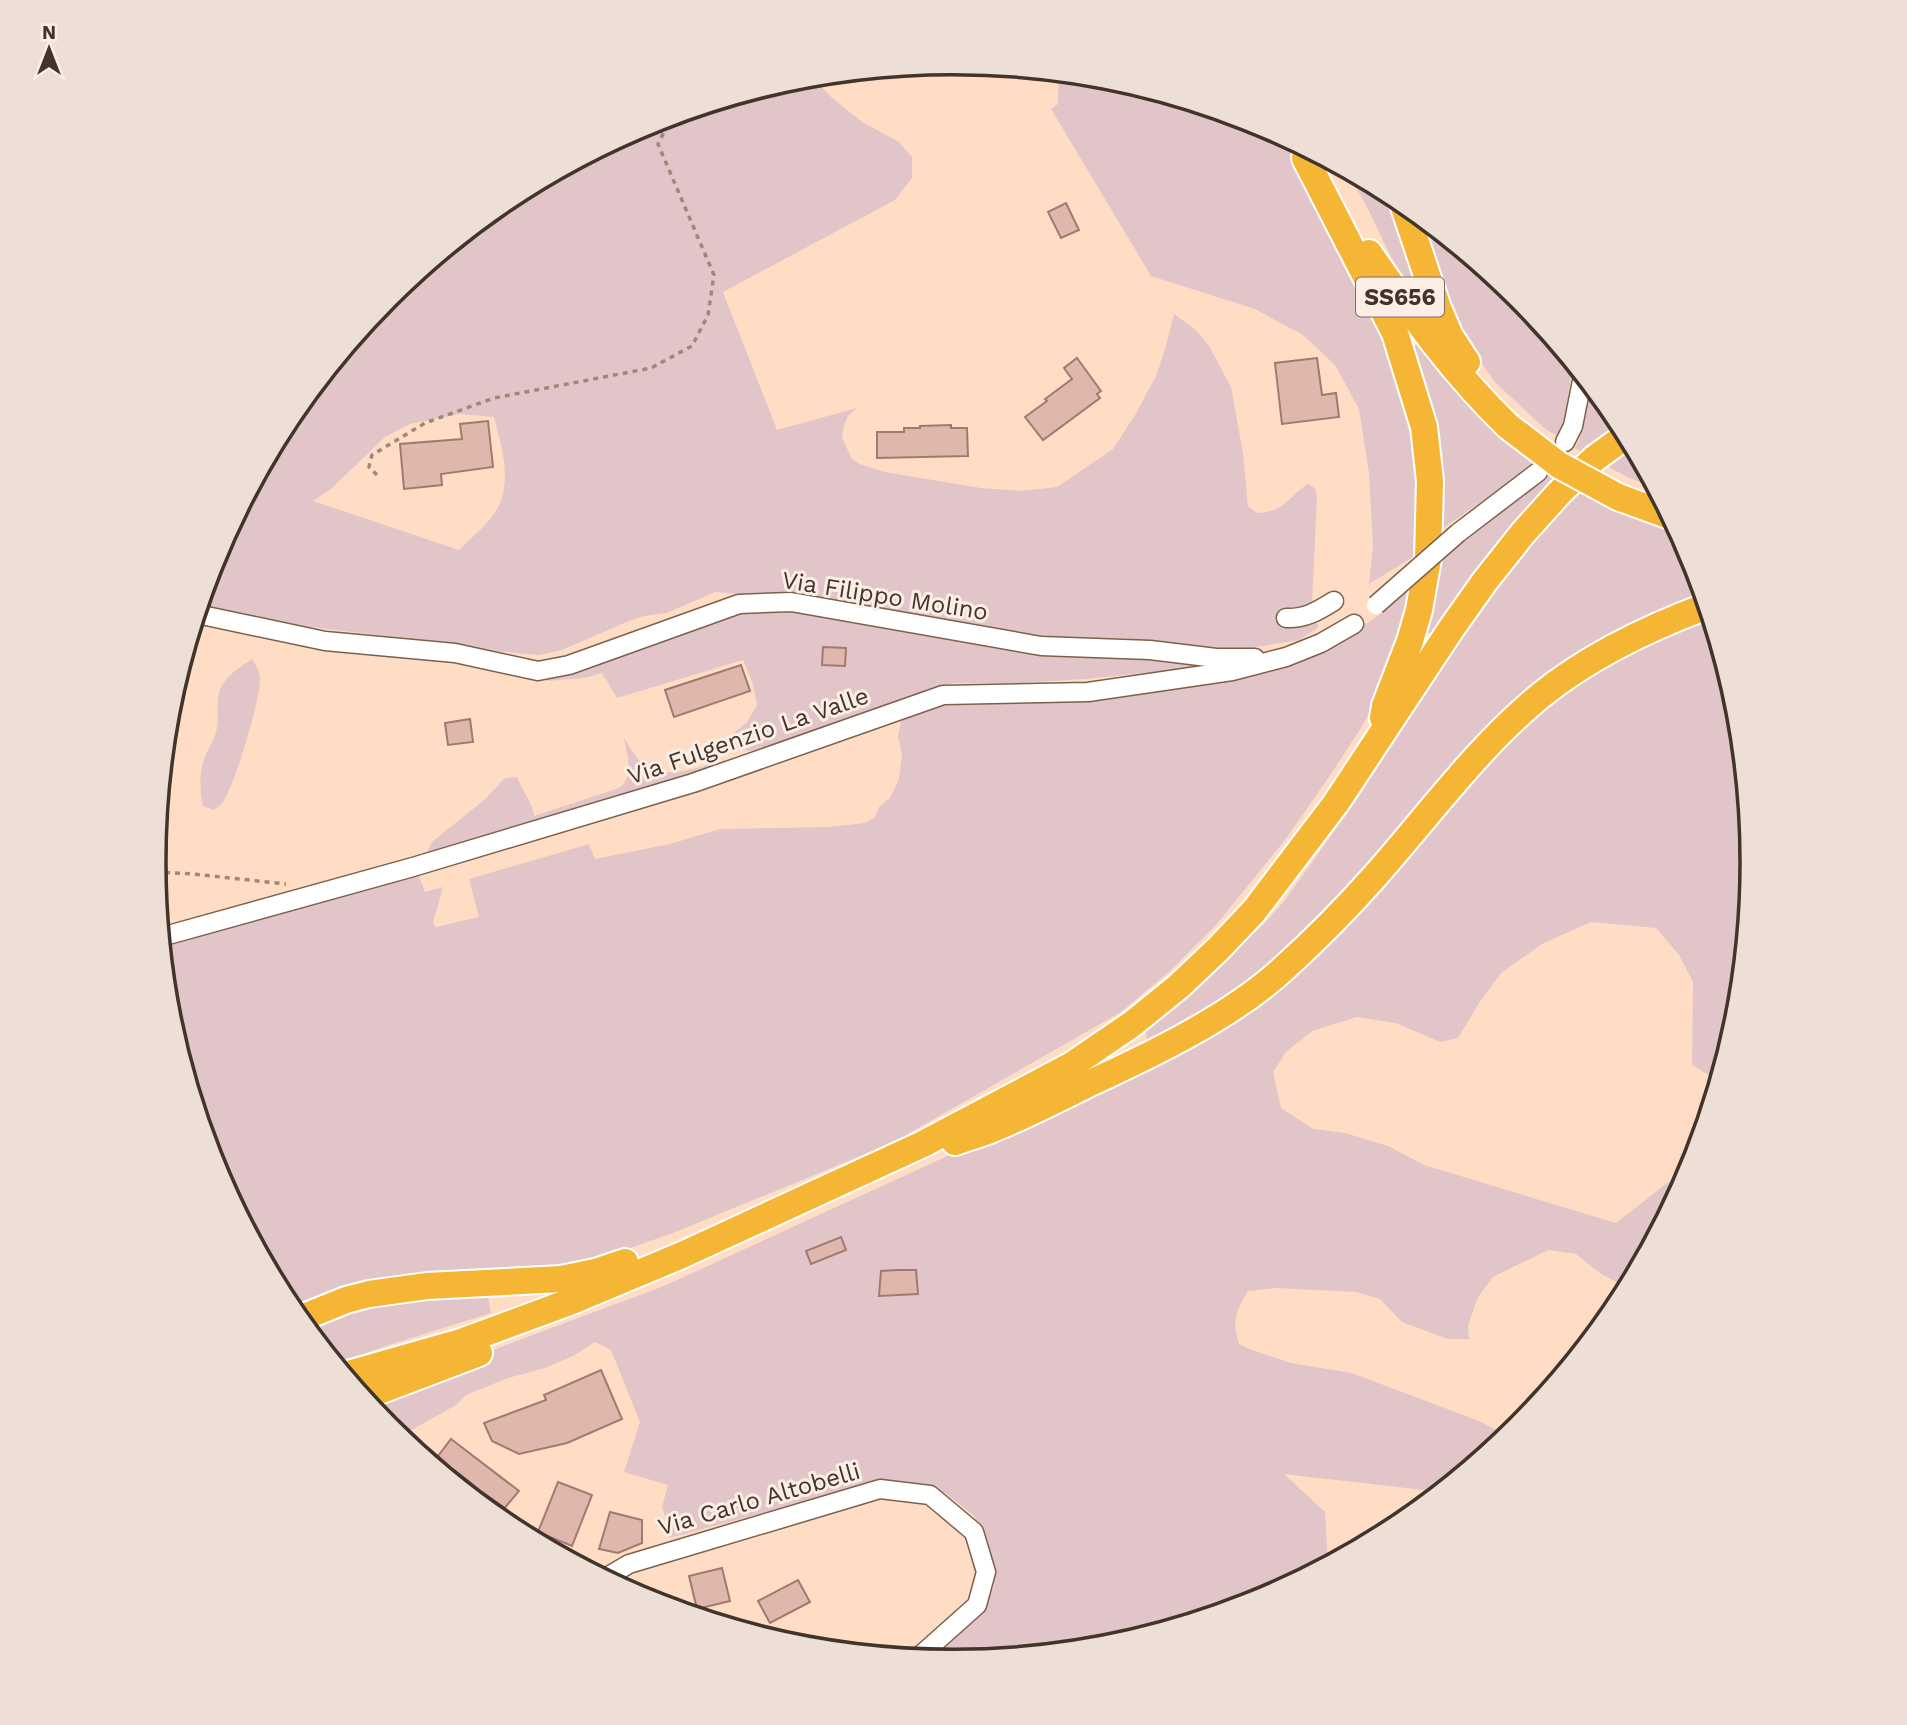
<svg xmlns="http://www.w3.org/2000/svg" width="1907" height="1725" font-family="'Work Sans',sans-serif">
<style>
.green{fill:#e2c5c8;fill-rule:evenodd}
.building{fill:#dfb7ad;stroke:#a07a70;stroke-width:2}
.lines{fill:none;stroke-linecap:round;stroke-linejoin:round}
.minor-casing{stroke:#7d604a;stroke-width:21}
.highway-casing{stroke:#fff;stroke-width:30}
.path{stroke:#9f8877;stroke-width:3.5;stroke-dasharray:5 5;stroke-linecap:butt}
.minor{stroke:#fff;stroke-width:18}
.highway{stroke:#f5b635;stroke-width:26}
.minor-bridge-casing{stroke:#7d604a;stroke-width:21;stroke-linecap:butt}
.highway-bridge-casing{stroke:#fff;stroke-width:30;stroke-linecap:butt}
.minor-bridge{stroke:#fff;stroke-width:18}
.highway-bridge{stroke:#f5b635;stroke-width:26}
.labels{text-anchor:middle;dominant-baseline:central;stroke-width:6;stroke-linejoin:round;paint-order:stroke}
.shield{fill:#fceee5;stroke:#796c62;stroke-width:2}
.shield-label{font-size:23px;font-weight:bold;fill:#41342a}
.street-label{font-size:24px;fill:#41342a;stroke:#fceee5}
.rim{fill:none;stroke:#41342a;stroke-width:3.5}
</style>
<rect width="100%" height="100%" fill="#ffddc5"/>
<g class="green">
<polygon points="1059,73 1110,78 1260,124 1288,139 1303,162 1335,222 1420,427 1426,544 1410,559 1369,584 1373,546 1369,473 1359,409 1335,365 1303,335 1255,309 1151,276 1051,109 1058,104"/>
<path d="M812 77 830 96 862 122 899 142 912 157V178L895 200 723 292 777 430 857 408 848 416 844 425 842 438 852 459 860 464 885 472 981 488 1021 491 1057 487 1113 449 1135 415 1156 376 1165 349 1174 314 1196 330 1209 346 1231 387 1243 453 1248 506 1257 513C1286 512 1288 496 1308 484L1315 488 1317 496 1312 604 1314 619 1319 627 1299 640 1251 648 1200 649 1125 638 1077 640 996 635 774 597 715 592 667 613 644 616 629 621 562 650 539 655 495 651 444 643 261 621 199 609 215 556 227 534 238 535 233 523 289 418 388 297 510 198 648 124 798 78ZM460 414 494 417C502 448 514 485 494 514 485 527 471 538 459 550L313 501 332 488 385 437 410 424Z"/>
<path d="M1344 169 1394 196 1422 292C1399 284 1380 232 1369 211 1362 197 1353 182 1344 169Z"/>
<polygon points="1417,214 1519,297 1571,361 1571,377 1566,411 1559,437 1544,428 1495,382 1472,350 1443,300"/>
<path d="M1422 341 1494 428 1533 465 1442 529C1443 494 1443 458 1436 424 1431 398 1421 374 1412 350L1415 346Z"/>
<polygon points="1591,385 1622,426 1585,454 1575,448 1579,440"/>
<polygon points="1631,443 1655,488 1627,477 1605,465"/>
<polygon points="1543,471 1563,483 1434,635 1423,630 1435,567"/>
<polygon points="1575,489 1604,504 1677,528 1692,557 1704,596 1633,628 1392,845 1270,969 1159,1042 1147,1039 1145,1027 1204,981 1265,923 1285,900 1358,798 1396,739 1429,679 1510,562"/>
<polygon points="1419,579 1388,679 1361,728 1331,774 1285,840 1216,925 1171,970 1121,1012 892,1143 673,1233 571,1269 507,1273 425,1272 376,1281 292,1311 289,1306 215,1168 169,1018 162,948 417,870 425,892 443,887 433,923 436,927 479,917 469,879 589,844 595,859 670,844 720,829 829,827 865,823 875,817 879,807 890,798 899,779 902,754 898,737 902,716 950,700 1204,682 1266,672 1296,664 1325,651 1382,613"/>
<polygon points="745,608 792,608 1230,662 1202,667 1085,679 1023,683 954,683 911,695 765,748 750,751 738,749 734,743 734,733 747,722 757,705 753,684 743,660 617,698 602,673 584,678 548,681 532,673"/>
<path d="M1711 617 1738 707 1753 863 1738 1019 1719 1081 1692 1065 1693 982 1679 955 1656 928 1591 922 1542 944 1501 973 1479 1003 1458 1038 1440 1042 1396 1023 1357 1017 1312 1031 1286 1052 1273 1072 1281 1108 1313 1129 1345 1133 1388 1146 1424 1165 1616 1223 1689 1166 1692 1167 1628 1288 1601 1274 1576 1254 1548 1250 1493 1277 1478 1297 1468 1326 1469 1339H1448L1402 1322 1380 1299 1356 1292 1276 1288 1248 1291C1235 1313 1232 1320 1239 1344L1252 1350 1291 1363 1352 1373 1479 1421 1508 1436 1441 1492 1284 1474 1325 1512 1328 1564 1259 1601 1109 1647 953 1662 924 1659 988 1601 994 1586 992 1559 985 1532 973 1515 945 1493 920 1486 860 1487 669 1538 668 1525 662 1507 668 1485 624 1472 640 1422 611 1350 595 1342 573 1356 545 1368 508 1378 466 1395 456 1405 399 1437 388 1428 369 1404 391 1396 498 1348 664 1286 1013 1126 1192 1041 1545 700 1622 652Z"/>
<path d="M252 659C256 665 260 671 260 679 261 697 234 789 222 803 220 806 217 807 214 810L203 806C199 787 199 770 207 752 210 746 214 739 216 732 221 717 213 698 223 684 230 673 242 666 252 659Z"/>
<path d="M624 738C631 748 638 763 650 768 671 779 705 765 727 760L710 771 425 857 432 842 484 800 505 778 517 777C521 788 534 806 534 816L619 788C635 776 627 756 624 738Z"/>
<polygon points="485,1293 488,1297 491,1313 392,1344 336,1364 302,1323 337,1309"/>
</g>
<g class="building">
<polygon points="1066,203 1079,230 1061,238 1048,212"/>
<polygon points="1077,358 1101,391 1097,394 1100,398 1043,440 1025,417 1047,401 1045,399 1072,379 1064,368"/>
<polygon points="1317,358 1322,395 1336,393 1339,417 1282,424 1275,363"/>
<polygon points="488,421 493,467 441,474 442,485 404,489 400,444 462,439 460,424"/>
<polygon points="951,425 951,428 967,428 968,456 877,458 877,432 904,432 904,428 920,428 920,426"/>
<polygon points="823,647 846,648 845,666 822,665"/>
<polygon points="741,665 750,691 674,717 665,690"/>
<polygon points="470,719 473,742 448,745 445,723"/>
<polygon points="841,1237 846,1250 811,1264 806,1251"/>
<polygon points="897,1270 916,1270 918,1294 879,1296 881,1271"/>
<polygon points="601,1370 622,1419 567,1443 519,1454 492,1441 484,1423 546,1400 544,1395"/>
<polygon points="451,1439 519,1491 497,1517 432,1464"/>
<polygon points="558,1482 592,1495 572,1546 538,1532"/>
<polygon points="610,1512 642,1520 642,1543 618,1553 599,1549"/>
<polygon points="722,1568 730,1601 697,1609 689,1576"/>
<polygon points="798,1580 810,1602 770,1623 758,1601"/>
</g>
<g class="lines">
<g class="minor-casing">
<g id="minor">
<polyline points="1565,442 1573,426 1583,376"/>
<polyline points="1458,533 1538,472"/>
<polyline points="197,614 325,641 455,653 538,671 569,665 739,604 791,602 1041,646 1150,650 1216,658 1255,658"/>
<path d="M1286 618C1305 619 1318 611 1334 601"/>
<polyline points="161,937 413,867 693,783 943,695 1088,692 1232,671 1286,657 1321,643 1354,624"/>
<polyline points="605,1578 629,1564 880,1489 930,1495 974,1532 986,1572 977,1605 922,1654 921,1659"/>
</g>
</g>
<g class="highway-casing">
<g id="highway">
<polyline points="1305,158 1395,333 1424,427 1430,481 1428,559 1419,610 1410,641 1385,706 1383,718"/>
<polyline points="1402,201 1438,308 1450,336 1467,362"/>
<path d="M1369 253C1411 314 1454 374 1508 426"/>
<polyline points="1618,497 1670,516"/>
<path d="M955 1142C968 1137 982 1134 995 1128 1026 1115 1056 1100 1086 1085 1151 1055 1229 1018 1282 970 1315 940 1346 909 1375 876 1429 815 1477 748 1540 696 1589 656 1648 628 1707 606"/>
<polyline points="299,1319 346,1300 369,1294 427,1286 561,1279 595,1272 625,1262"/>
<polyline points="345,1375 461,1342 572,1301 682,1255 923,1144 1072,1065 1132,1024 1179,986 1219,948 1254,911 1336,803 1451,629 1485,581 1523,533 1560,492 1594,459 1627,435"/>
<polyline points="363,1397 479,1353"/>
</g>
</g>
<g class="path">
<polyline points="377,475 369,467 372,455 425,423 494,398 651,368 692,346 708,315 714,275 658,144 666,128 752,92"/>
<polyline points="155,872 193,874 286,884"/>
</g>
<use href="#minor" class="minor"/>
<use href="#highway" class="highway"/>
<g class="minor-bridge-casing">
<polyline id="minor-bridge" points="1376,605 1458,533"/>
</g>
<g class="highway-bridge-casing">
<polyline id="highway-bridge" points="1508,426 1559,465 1618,497"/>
</g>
<use href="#minor-bridge" class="minor-bridge"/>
<use href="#highway-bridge" class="highway-bridge"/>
</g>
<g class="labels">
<rect class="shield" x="1356" y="277.5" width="88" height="39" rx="5"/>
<g class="shield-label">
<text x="1400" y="297">SS656</text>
</g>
<g class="street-label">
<text transform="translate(885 596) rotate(9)">Via Filippo Molino</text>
<text transform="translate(748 736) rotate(-19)">Via Fulgenzio La Valle</text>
<text transform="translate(759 1499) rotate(-16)">Via Carlo Altobelli</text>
</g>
</g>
<path d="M0 0H1907V1725H0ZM166 862a787 787 0 1 1 1574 0a787 787 0 1 1-1574 0Z" fill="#eddfd6" fill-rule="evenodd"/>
<path class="rim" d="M166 862a787 787 0 1 1 1574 0a787 787 0 1 1-1574 0Z"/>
<g transform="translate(49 49)" stroke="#fceee5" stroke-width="5" paint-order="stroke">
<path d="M0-5L12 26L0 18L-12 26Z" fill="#41342a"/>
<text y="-10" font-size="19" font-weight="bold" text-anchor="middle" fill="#41342a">N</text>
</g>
</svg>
